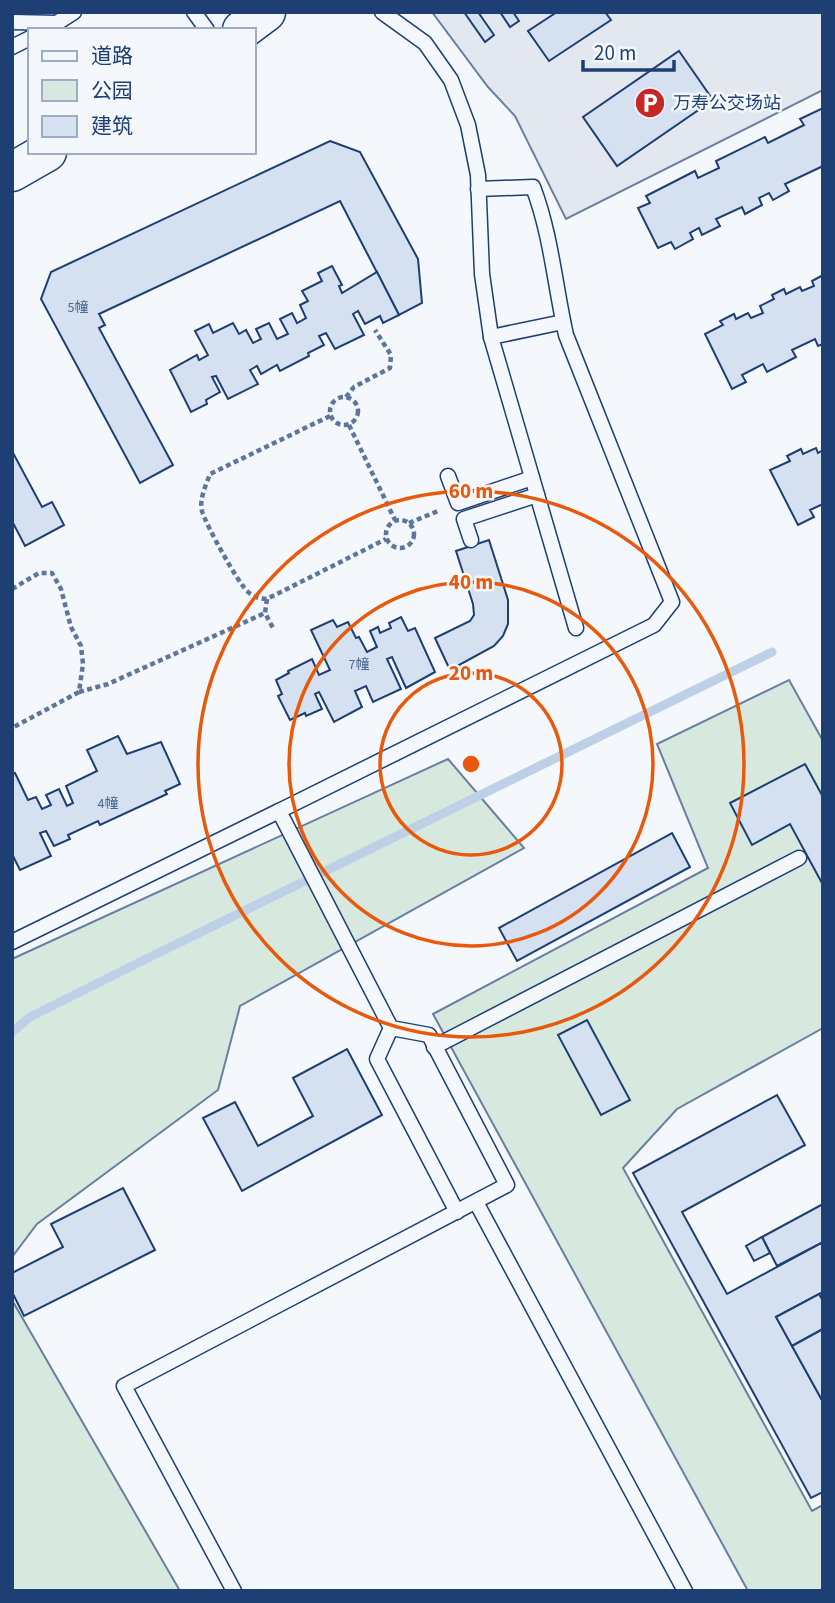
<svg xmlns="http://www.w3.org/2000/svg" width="835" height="1603" font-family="'Source Sans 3','Noto Sans SC',sans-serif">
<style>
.green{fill:#d7e8df;stroke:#687fa3;stroke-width:2}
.parking{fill:#e3e8f0;stroke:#687fa3;stroke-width:2}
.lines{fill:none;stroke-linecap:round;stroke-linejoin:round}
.stream{stroke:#bed0e5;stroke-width:9}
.building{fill:#d5e0f0;stroke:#1d3f73;stroke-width:2}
.lane-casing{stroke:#1d3f73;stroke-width:17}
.secondary-casing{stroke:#1d3f73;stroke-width:41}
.path{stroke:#5e769c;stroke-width:4.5;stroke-dasharray:5 3.5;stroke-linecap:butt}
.lane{stroke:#f4f7fb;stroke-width:14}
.secondary{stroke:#f4f7fb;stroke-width:38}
.ring{fill:none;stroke:#e8590c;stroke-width:3.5}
.labels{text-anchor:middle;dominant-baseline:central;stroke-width:5;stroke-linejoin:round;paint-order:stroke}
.number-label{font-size:14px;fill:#4b6792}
.poi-label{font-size:18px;fill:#1d3f73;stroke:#f4f7fb;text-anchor:start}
.centre{fill:#e8590c;stroke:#f4f7fb;stroke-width:3.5}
.ring-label{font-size:21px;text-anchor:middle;font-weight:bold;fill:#e8590c;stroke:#f4f7fb;stroke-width:5;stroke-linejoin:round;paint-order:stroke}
</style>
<rect width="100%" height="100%" fill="#f4f7fb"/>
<g class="green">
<polygon points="789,680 823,741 823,1028 677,1109 623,1168 812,1511 823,1505 823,1591 748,1591 433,1014 708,868 657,744"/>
<polygon points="448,759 524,848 240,1006 218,1090 37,1224 12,1257 12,959"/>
<polygon points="12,1300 180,1591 12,1591"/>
</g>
<polygon class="parking" points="432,12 823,12 823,90 566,219 515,116 488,87"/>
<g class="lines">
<polyline class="stream" points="12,1032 30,1017 152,956 772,652"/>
</g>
<g class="building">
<polygon points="464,12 478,12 494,35 485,42"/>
<polygon points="500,12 513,12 519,21 510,27"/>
<polygon points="557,12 605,12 611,20 549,61 528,31"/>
<polygon points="679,51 713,100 617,166 583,117"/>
<polygon points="823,108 823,166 785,184 789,191 773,200 769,193 759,198 762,205 745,214 742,207 716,219 720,226 702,235 699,228 690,233 693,239 675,249 671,242 658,248 638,208 650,203 646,196 695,171 698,178 719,168 716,161 765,137 768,143 804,125 800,119"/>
<polygon points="330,141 360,152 418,259 422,303 399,315 340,201 99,314 105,325 99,328 173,465 140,483 41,299 51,272"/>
<polygon points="332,266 342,285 339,286 342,293 377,272 399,315 383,323 380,316 365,324 358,311 353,314 364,335 335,349 326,333 319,336 324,345 308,353 309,356 280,371 277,365 261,374 257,366 250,370 258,384 228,399 216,376 212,377 220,392 206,400 207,404 191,412 170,370 197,355 199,360 208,355 195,331 209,324 213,333 233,323 239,334 246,330 253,343 261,339 256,329 269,323 277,339 288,334 280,319 292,313 297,323 306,318 300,305 308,301 302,291 322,281 318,273"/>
<polygon points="823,275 823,344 818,346 815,339 792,350 796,357 767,372 763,364 742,375 746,382 732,389 705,334 723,325 720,321 734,314 736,319 748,313 751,318 763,313 760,306 774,299 772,295 784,289 786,294 800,287 802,291 814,286 812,281"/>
<polygon points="816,448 818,453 823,450 823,504 810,510 814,517 798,525 770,470 790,461 787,456 801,449 803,454"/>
<polygon points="12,451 42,507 52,502 64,525 25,546 12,521"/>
<polygon points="489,540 508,600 508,624 503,636 494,646 450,670 435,638 470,621 474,615 473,604 456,551"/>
<polygon points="401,617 408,631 415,628 435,672 406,688 392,657 387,659 401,689 373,702 366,686 355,691 362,707 334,722 319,692 315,694 322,709 306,716 305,713 290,720 278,696 282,694 276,680 289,673 288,671 312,659 319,675 330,670 311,630 333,620 337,627 348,622 356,638 359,637 367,652 377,647 370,631 378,627 380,633 391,628 389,623"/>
<polygon points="118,736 127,754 161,742 180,784 165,791 167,794 100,825 98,821 68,835 70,839 54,846 46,831 40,833 51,856 20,870 12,854 12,774 15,773 28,800 36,797 42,809 51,805 46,795 59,789 67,806 73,803 66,786 97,771 87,750"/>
<polygon points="805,764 823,797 823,885 790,824 752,845 730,803"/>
<polygon points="672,833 690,867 517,961 499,928"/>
<polygon points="587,1020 630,1100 601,1115 558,1035"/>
<polygon points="347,1049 382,1115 242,1191 203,1118 235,1102 258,1146 313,1116 293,1078"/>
<polygon points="777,1095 805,1145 682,1212 727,1294 823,1242 823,1292 776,1317 823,1402 823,1492 811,1498 633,1173"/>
<polygon points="123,1188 155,1250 24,1316 12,1292 12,1273 63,1247 51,1224"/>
<polygon points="823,1204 823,1242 777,1266 762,1237"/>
<polygon points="762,1237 770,1253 754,1261 746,1246"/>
<polygon points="819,1294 823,1301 823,1329 792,1346 776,1317"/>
<polygon points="823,1329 823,1402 792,1346"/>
</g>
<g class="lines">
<g class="lane-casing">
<g id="lane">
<polyline points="194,12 207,30"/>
<polyline points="382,12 425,43 451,80 468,125 478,175 482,274 491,337 576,628"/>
<polyline points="12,22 58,23"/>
<polyline points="52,26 74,12"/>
<polyline points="12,47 30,38"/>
<polyline points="491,337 563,322"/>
<polyline points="448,476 458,503 532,478"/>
<polyline points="471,540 464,519 537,495"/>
<polyline points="12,942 279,811"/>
<polyline points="391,1028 377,1059 457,1212"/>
<polyline points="434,1047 799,858"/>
<polyline points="476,1202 685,1591"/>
<path d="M234 1591 124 1386 507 1185 429 1035 391 1028 279 811 654 625 672 602 566 335C555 286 551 234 533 187L478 189"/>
</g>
</g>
<g class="secondary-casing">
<g id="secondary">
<polyline points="242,30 266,12"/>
<polyline points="12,172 47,152"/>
</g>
</g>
<g class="path">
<circle cx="344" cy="411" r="14"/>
<polyline points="346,397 354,387 390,368 391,355 375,330"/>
<path d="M330 416 210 474C206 485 199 499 202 511 206 525 237 581 247 591 253 597 260 599 267 599L386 539"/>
<polyline points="349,425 395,520"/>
<circle cx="400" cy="534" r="14"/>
<polyline points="409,523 438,511"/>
<polyline points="12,589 39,573 52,573 61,589 71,627 81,646 83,664 79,692 12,728"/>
<polyline points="267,599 265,613 273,628"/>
<polyline points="79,692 108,684 265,613"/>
</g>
<use href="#lane" class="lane"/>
<use href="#secondary" class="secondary"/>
</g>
<g class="ring">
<circle cx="471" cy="764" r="91"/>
<circle cx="471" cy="764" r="182"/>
<circle cx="471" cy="764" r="273"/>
</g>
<defs>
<g id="parking-disc" transform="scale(1.575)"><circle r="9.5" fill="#c62828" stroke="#f4f7fb"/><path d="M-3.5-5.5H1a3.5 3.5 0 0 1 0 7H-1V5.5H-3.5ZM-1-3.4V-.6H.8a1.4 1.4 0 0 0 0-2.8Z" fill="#fff"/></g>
</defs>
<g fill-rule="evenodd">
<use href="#parking-disc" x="650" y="103"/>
</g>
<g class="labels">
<g class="number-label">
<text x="78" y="308">5幢</text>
<text x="359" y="665">7幢</text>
<text x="108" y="804">4幢</text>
</g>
<g class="poi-label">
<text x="673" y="103">万寿公交场站</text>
</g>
</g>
<circle cx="471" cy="764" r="10" class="centre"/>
<g class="ring-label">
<text x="471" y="498">60 m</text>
<text x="471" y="589">40 m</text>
<text x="471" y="680">20 m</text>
</g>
<rect width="835" height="1603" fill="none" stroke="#1d3f73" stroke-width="28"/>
<rect x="28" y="28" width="228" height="126" fill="#f4f7fb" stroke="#9eadc5" stroke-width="2"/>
<rect x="42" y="51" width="35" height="10" fill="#f4f7fb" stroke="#9eadc5" stroke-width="2"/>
<text x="91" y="63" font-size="21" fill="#1d3f73">道路</text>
<rect x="42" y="80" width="35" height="21" fill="#d7e8df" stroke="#9eadc5" stroke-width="2"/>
<text x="91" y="98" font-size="21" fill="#1d3f73">公园</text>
<rect x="42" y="116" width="35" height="21" fill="#d5e0f0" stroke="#9eadc5" stroke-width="2"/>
<text x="91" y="133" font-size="21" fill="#1d3f73">建筑</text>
<path d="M583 60v10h91v-10" fill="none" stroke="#1d3f73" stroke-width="3.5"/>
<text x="594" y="60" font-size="21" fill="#1d3f73" stroke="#f4f7fb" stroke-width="5" paint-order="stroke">20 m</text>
</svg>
